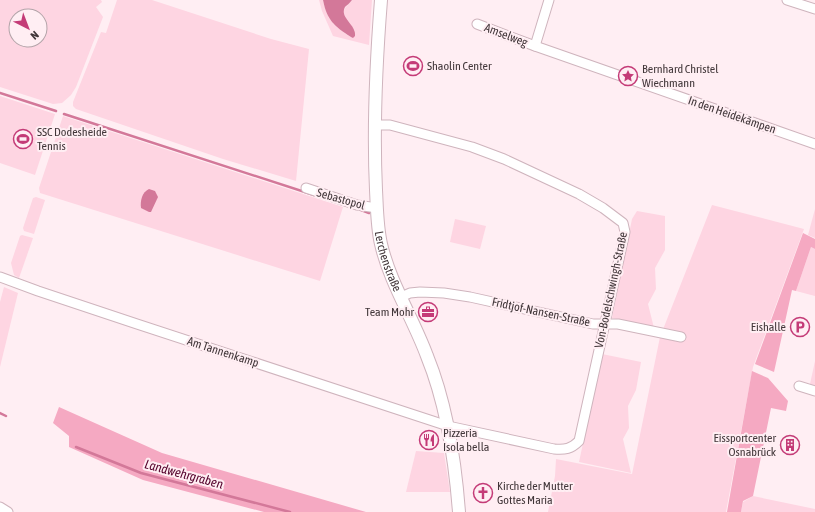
<svg xmlns="http://www.w3.org/2000/svg" width="815" height="512" font-family="'Asap Condensed',sans-serif">
<style>
.green{fill:#fed5e2;fill-rule:evenodd}
.forest{fill:#f5a9c2}
.water{fill:#d37899}
.lines{fill:none;stroke-linecap:round;stroke-linejoin:round}
.stream{stroke:#d37899;stroke-width:2.5}
.street-casing{stroke:#cfb4bd;stroke-width:11}
.secondary-casing{stroke:#cfb4bd;stroke-width:14}
.street{stroke:#fff;stroke-width:9}
.secondary{stroke:#fff;stroke-width:12}
.labels{text-anchor:middle;dominant-baseline:central;stroke-width:4;stroke-linejoin:round;paint-order:stroke}
.street-label{font-size:12px;fill:#413639;stroke:#ffeef3}
.poi-label{font-size:12px;fill:#413639;stroke:#ffeef3;text-anchor:start}
.water-label{font-size:13px;font-style:italic;fill:#54002b;stroke:#ffeef3}
</style>
<rect width="100%" height="100%" fill="#ffeef3"/>
<g class="green">
<path d="M0 0H101L102 2 96 7 103 17 76 87 71 95 62 103 53 104 0 87ZM16 16H40V40H16Z"/>
<polygon points="117,0 152,0 271,39 309,49 296,181 223,159 76,109 73,106 73,102 101,32 106,33"/>
<path d="M319 0H323C327 19 335 27 351 37L355 31C351 25 340 16 345 8 347 5 350 3 352 0H372L369 45 333 36 322 11Z"/>
<polygon points="0,96 55,114 35,175 0,163"/>
<polygon points="63,116 343,207 320,281 40,193 39,188"/>
<polygon points="36,197 45,200 34,234 24,231 23,228 33,198"/>
<polygon points="712,205 804,229 753,367 726,512 548,512 555,476 556,459 632,474 660,337"/>
<polygon points="815,209 815,238 808,235"/>
<polygon points="637,211 665,216 665,250 655,268 656,289 648,304 654,328 612,318 632,219"/>
<polygon points="455,219 486,226 480,249 450,242"/>
<polygon points="22,235 33,238 19,278 14,275 11,263 20,236"/>
<polygon points="811,247 815,249 815,296 796,291"/>
<polygon points="4,287 18,293 0,367 0,302"/>
<polygon points="602,354 641,362 636,390 628,406 629,428 623,439 631,473 579,462"/>
<polygon points="815,361 815,386 810,384"/>
<polygon points="416,451 444,453 450,492 406,492"/>
<polygon points="753,496 815,509 815,512 741,512 743,502"/>
</g>
<g class="forest">
<polygon points="803,233 815,239 815,249 811,247 796,291 792,290 774,372 755,364"/>
<polygon points="752,371 768,378 788,401 786,411 771,408 753,496 743,501 741,512 727,512"/>
<polygon points="59,407 162,453 366,512 264,512 143,480 69,447 69,436 53,423"/>
</g>
<g class="water">
<path d="M323 0H352C350 3 347 5 345 7 339 18 357 25 355 36L353 38 351 37C334 26 327 20 323 0Z"/>
<path d="M149 189 155 191 158 197 151 212H149L141 208C140 201 142 192 149 189Z"/>
</g>
<g class="lines">
<g class="stream">
<polyline points="0,93 56,111"/>
<polyline points="64,114 314,195"/>
<polyline points="361,210 369,213"/>
<polyline points="0,413 6,416"/>
<polyline points="76,447 141,473 290,512"/>
</g>
<g class="street-casing">
<g id="street">
<polyline points="787,0 815,9"/>
<polyline points="477,24 535,46 815,144"/>
<polyline points="535,46 549,0"/>
<polyline points="306,188 357,205 377,208"/>
<path d="M0 277 38 291 137 324 448 426 554 449C565 450 571 449 579 441L625 232 623 223 603 208 579 194 504 159 472 147 390 125H375"/>
<polyline points="401,297 410,293 420,292 444,293 470,297 593,324 618,324 681,337"/>
<polyline points="799,386 815,391"/>
<polyline points="0,507 8,512"/>
</g>
</g>
<g class="secondary-casing">
<g id="secondary">
<path id="s1" d="M381 0C376 63 373 127 376 190 377 208 377 227 381 244 390 283 413 318 427 356 447 405 455 459 459 512"/>
</g>
</g>
<use href="#street" class="street"/>
<use href="#secondary" class="secondary"/>
</g>
<defs>
<g id="stadium-ring" transform="scale(1)"><circle r="9.5" fill="#ffeef3" stroke="#c43b77" stroke-width="1.5"/><path d="M0-5a6.5 5 0 1 0 0 10a6.5 5 0 1 0 0-10ZM-3.5-1.8h7v3.6h-7Z" fill="#c43b77"/></g>
<g id="sight-ring" transform="scale(1)"><circle r="9.5" fill="#ffeef3" stroke="#c43b77" stroke-width="1.5"/><path d="M0-6L1.8-2.2L6-1.7L2.9 1.2L3.7 5.4L0 3.3L-3.7 5.4L-2.9 1.2L-6-1.7L-1.8-2.2Z" fill="#c43b77"/></g>
<g id="office-ring" transform="scale(1)"><circle r="9.5" fill="#ffeef3" stroke="#c43b77" stroke-width="1.5"/><path d="M-6-3h4V-5.5h4V-3h4V5H-6ZM-1-4.5V-3h2v-1.5ZM-6 0V1H6V0Z" fill="#c43b77"/></g>
<g id="parking-ring" transform="scale(1)"><circle r="9.5" fill="#ffeef3" stroke="#c43b77" stroke-width="1.5"/><path d="M-3.5-5.5H1a3.5 3.5 0 0 1 0 7H-1V5.5H-3.5ZM-1-3.4V-.6H.8a1.4 1.4 0 0 0 0-2.8Z" fill="#c43b77"/></g>
<g id="restaurant-ring" transform="scale(1)"><circle r="9.5" fill="#ffeef3" stroke="#c43b77" stroke-width="1.5"/><path d="M-5-6h1v4h1v-4h1v4h1v-4h1v5L-1.5 .5V6h-2V.5L-5-1ZM5-6V6H3V1.5H1.5Q1.5-4 5-6Z" fill="#c43b77"/></g>
<g id="building-ring" transform="scale(1)"><circle r="9.5" fill="#ffeef3" stroke="#c43b77" stroke-width="1.5"/><path d="M-4-6H4V6H1V3H-1V6H-4ZM-2.5-4.3h1.7v1.8h-1.7ZM.8-4.3h1.7v1.8H.8ZM-2.5-1h1.7V.8h-1.7ZM.8-1h1.7V.8H.8Z" fill="#c43b77"/></g>
<g id="church-ring" transform="scale(1)"><circle r="9.5" fill="#ffeef3" stroke="#c43b77" stroke-width="1.5"/><path d="M-1.2-6h2.4v3.5h3.3v2.4h-3.3V6h-2.4V-.1h-3.3v-2.4h3.3Z" fill="#c43b77"/></g>
</defs>
<g fill-rule="evenodd">
<use href="#stadium-ring" x="413" y="66"/>
<use href="#sight-ring" x="628" y="76"/>
<use href="#stadium-ring" x="23" y="139"/>
<use href="#office-ring" x="428" y="312"/>
<use href="#parking-ring" x="800" y="327"/>
<use href="#restaurant-ring" x="429" y="440"/>
<use href="#building-ring" x="790" y="445"/>
<use href="#church-ring" x="483" y="493"/>
</g>
<g class="labels">
<g class="street-label">
<text transform="translate(506 35) rotate(21)">Amselweg</text>
<text transform="translate(732 115) rotate(19)">In den Heidekämpen</text>
<text transform="translate(341 199) rotate(16)">Sebastopol</text>
<text stroke="none"><textPath href="#s1" startOffset="263">Lerchenstraße</textPath></text>
<text transform="translate(611 290) rotate(-78)">Von-Bodelschwingh-Straße</text>
<text transform="translate(541 312) rotate(12)">Fridtjof-Nansen-Straße</text>
<text transform="translate(223 352) rotate(18)">Am Tannenkamp</text>
</g>
<g class="poi-label">
<text x="427" y="66">Shaolin Center</text>
<text x="642" y="69">Bernhard Christel<tspan x="642" dy="14">Wiechmann</tspan></text>
<text x="37" y="132">SSC Dodesheide<tspan x="37" dy="14">Tennis</tspan></text>
<text x="414" y="312" text-anchor="end">Team Mohr</text>
<text x="786" y="327" text-anchor="end">Eishalle</text>
<text x="443" y="433">Pizzeria<tspan x="443" dy="14">Isola bella</tspan></text>
<text x="776" y="438" text-anchor="end">Eissportcenter<tspan x="776" dy="14">Osnabrück</tspan></text>
<text x="497" y="486">Kirche der Mutter<tspan x="497" dy="14">Gottes Maria</tspan></text>
</g>
<g class="water-label">
<text transform="translate(184 474) rotate(15)">Landwehrgraben</text>
</g>
</g>
<g transform="translate(28 28) rotate(138)"><circle r="19" fill="#ffeef3" stroke="#b3a4a9"/>
<path d="M0-3L7 15L0 10L-7 15Z" fill="#c43b77"/>
<text y="-6" font-size="11" font-weight="bold" text-anchor="middle" fill="#413639">N</text>
</g>
</svg>
